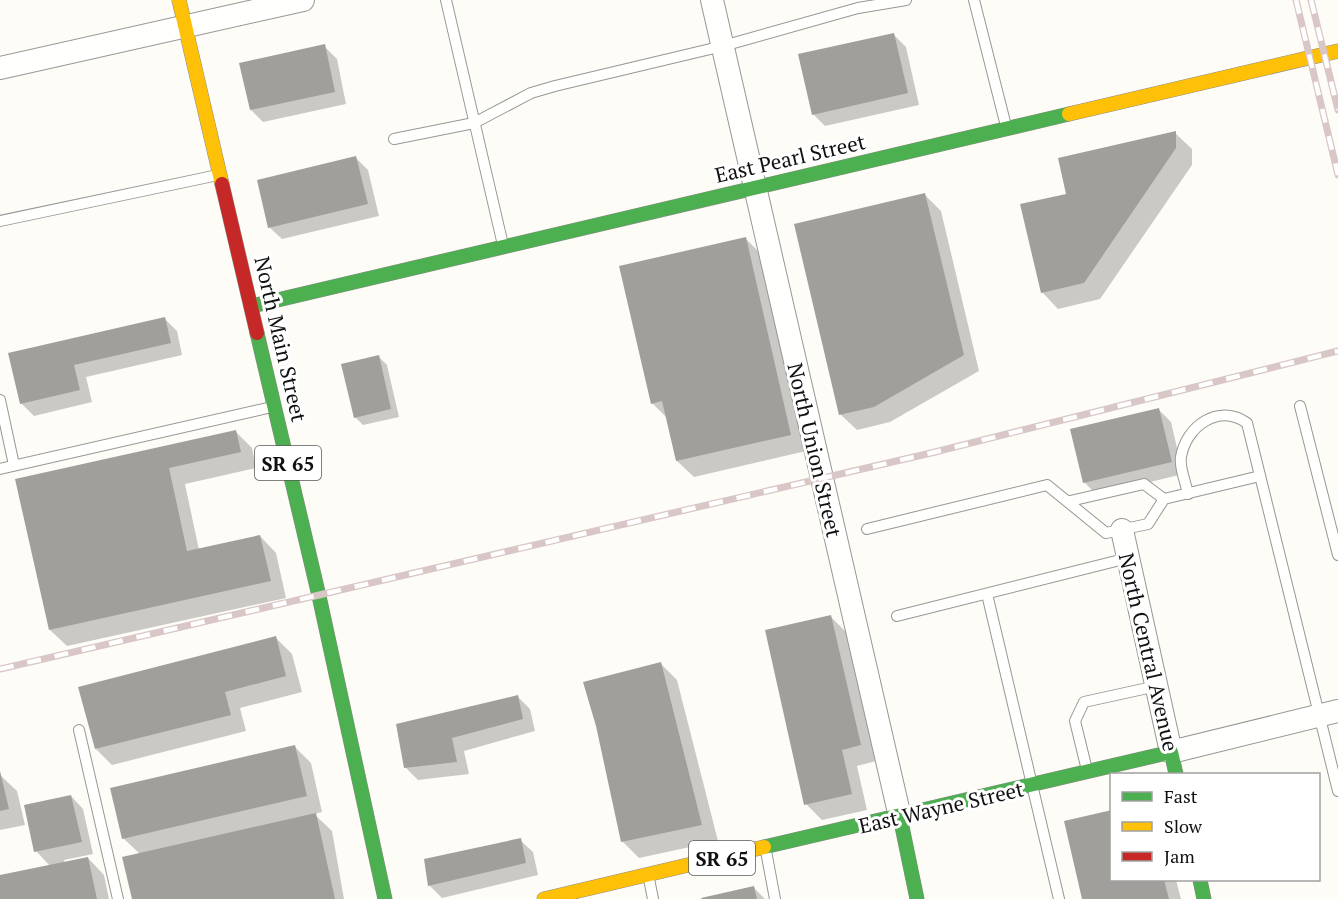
<svg xmlns="http://www.w3.org/2000/svg" width="1338" height="899" font-family="'PT Serif',serif">
<style>
.shadow{fill:#0003}
.building{fill:#a19f9c}
.lines{fill:none;stroke-linecap:round;stroke-linejoin:round}
.lane-casing{stroke:#979795;stroke-width:12}
.street-casing{stroke:#979795;stroke-width:24}
.fast-casing{stroke:#8e8d8b;stroke-width:15}
.slow-casing{stroke:#8e8d8b;stroke-width:15}
.jam-casing{stroke:#8e8d8b;stroke-width:15}
.lane{stroke:#fffffe;stroke-width:10}
.street{stroke:#fffffe;stroke-width:22}
.fast{stroke:#4caf50;stroke-width:14}
.slow{stroke:#ffc107;stroke-width:14}
.jam{stroke:#c62828;stroke-width:14}
.rail-casing{stroke:#d9c6c6;stroke-width:7}
.rail{stroke:#fff;stroke-width:4.5;stroke-dasharray:14;stroke-linecap:butt}
.labels{text-anchor:middle;dominant-baseline:central;stroke-width:6;stroke-linejoin:round;paint-order:stroke}
.shield{fill:#fff;stroke:#585858;stroke-width:1.5}
.shield-label{font-size:20px;font-weight:bold;fill:#111}
.street-label{font-size:21px;fill:#111;stroke:#fff}
</style>
<rect width="100%" height="100%" fill="#fdfcf7"/>
<g class="shadow">
<polygon points="894,35 906,47 919,105 825,126 813,114"/>
<polygon points="324,46 337,59 346,104 263,122 251,110"/>
<polygon points="1175,133 1192,149 1192,165 1100,299 1058,309 1042,292 1068,195"/>
<polygon points="356,158 368,170 379,216 282,239 269,227"/>
<polygon points="924,194 941,211 979,371 890,422 857,430 840,414"/>
<polygon points="745,238 762,255 806,451 694,477 677,461 668,419 652,403"/>
<polygon points="164,318 177,331 182,355 86,377 92,402 34,416 21,403 10,354"/>
<polygon points="379,357 387,365 399,417 363,425 355,417"/>
<polygon points="1158,409 1171,422 1183,474 1097,495 1084,482"/>
<polygon points="236,432 252,448 256,468 185,484 199,550 260,536 276,553 286,598 67,646 50,630 17,480"/>
<polygon points="831,617 847,633 876,761 857,766 867,810 822,820 806,804"/>
<polygon points="275,637 292,654 302,692 240,708 246,731 112,765 96,749"/>
<polygon points="661,664 677,680 718,841 639,858 623,842"/>
<polygon points="518,697 530,709 535,731 464,751 469,774 418,780 406,768 397,725"/>
<polygon points="295,747 311,763 322,812 314,814 332,831 344,899 133,899 140,854 123,838"/>
<polygon points="0,775 17,791 25,825 0,830"/>
<polygon points="71,796 83,809 93,854 64,860 65,863 88,858 104,875 109,899 0,899 0,877 50,866 36,851"/>
<polygon points="520,840 533,852 538,875 442,898 429,885"/>
<polygon points="1112,880 1176,880 1181,899 1084,899"/>
<polygon points="754,888 765,899 704,899"/>
</g>
<g class="building">
<polygon points="894,33 908,93 812,115 798,54"/>
<polygon points="325,44 335,92 250,110 239,63"/>
<polygon points="1176,131 1176,148 1084,283 1041,293 1020,204 1066,194 1058,158"/>
<polygon points="356,156 368,204 268,228 257,180"/>
<polygon points="925,193 964,355 874,407 839,415 794,224"/>
<polygon points="746,237 791,435 676,461 662,401 651,404 619,266"/>
<polygon points="165,317 171,343 74,365 80,390 20,404 8,353"/>
<polygon points="379,355 391,409 354,418 341,364"/>
<polygon points="1159,408 1172,462 1083,483 1070,429"/>
<polygon points="236,430 241,452 169,468 187,551 260,535 271,581 49,630 15,479"/>
<polygon points="831,615 861,745 842,750 852,794 804,805 765,630"/>
<polygon points="276,636 286,676 225,692 231,715 95,749 78,687"/>
<polygon points="661,662 702,825 621,842 596,726 583,682"/>
<polygon points="518,695 523,719 452,738 457,762 404,768 396,724"/>
<polygon points="295,745 307,796 122,839 110,788"/>
<polygon points="0,771 9,809 0,811"/>
<polygon points="71,795 82,842 34,852 24,805"/>
<polygon points="1112,810 1112,880 1164,880 1169,899 1082,899 1064,821"/>
<polygon points="316,813 335,899 132,899 122,857"/>
<polygon points="521,838 526,863 428,886 424,859"/>
<polygon points="88,857 97,899 0,899 0,875"/>
<polygon points="754,886 757,899 702,899 701,898"/>
</g>
<g class="lines">
<g class="lane-casing">
<g id="lane">
<polyline points="446,0 503,245"/>
<polyline points="974,0 1006,126"/>
<polyline points="394,139 474,123 531,93 555,86 723,46 858,8 906,0"/>
<polyline points="0,221 218,175"/>
<polyline points="0,400 14,465"/>
<polyline points="1300,406 1338,555"/>
<polyline points="0,469 272,407"/>
<path d="M1188 494C1186 483 1179 467 1181 457 1186 426 1219 403 1247 423L1338 791"/>
<polyline points="1070,501 1144,484 1164,499"/>
<polyline points="867,529 1047,485 1106,533 1148,524 1164,499 1260,476"/>
<polyline points="987,594 1059,899"/>
<polyline points="897,616 1128,558"/>
<polyline points="79,730 118,899"/>
<polyline points="1087,770 1075,721 1084,702 1157,686"/>
<polyline points="766,851 775,899"/>
<polyline points="649,879 653,899"/>
</g>
</g>
<g class="street-casing">
<g id="street">
<polyline points="712,0 900,817"/>
<polyline points="0,68 303,0"/>
<polyline points="1122,530 1171,752 1338,711"/>
</g>
</g>
<g class="fast-casing">
<g id="fast">
<polyline points="252,306 1069,114"/>
<polyline points="257,333 319,596 385,899"/>
<polyline points="900,817 917,899"/>
<polyline points="764,847 1171,752 1176,774"/>
<polyline points="1200,880 1204,899"/>
</g>
</g>
<g class="slow-casing">
<g id="slow">
<polyline points="179,0 222,184"/>
<polyline points="1069,114 1338,51"/>
<polyline points="544,899 764,847"/>
</g>
</g>
<g class="jam-casing">
<polyline id="jam" points="222,184 257,333"/>
</g>
<use href="#lane" class="lane"/>
<use href="#street" class="street"/>
<use href="#fast" class="fast"/>
<use href="#slow" class="slow"/>
<use href="#jam" class="jam"/>
<g class="rail-casing">
<g id="rail">
<polyline points="1296,0 1338,175"/>
<polyline points="1311,0 1338,110"/>
<polyline points="0,669 931,453 1338,351"/>
</g>
</g>
<use href="#rail" class="rail"/>
</g>
<g class="labels">
<g class="shield">
<rect x="255" y="446" width="66" height="34" rx="4.5"/>
<rect x="689" y="841" width="66" height="34" rx="4.5"/>
</g>
<g class="shield-label">
<text x="288" y="463">SR 65</text>
<text x="722" y="858">SR 65</text>
</g>
<g class="street-label">
<text transform="translate(790 158) rotate(-13)">East Pearl Street</text>
<text transform="translate(281 339) rotate(77)">North Main Street</text>
<text transform="translate(815 450) rotate(77)">North Union Street</text>
<text transform="translate(1149 652) rotate(77)">North Central Avenue</text>
<text transform="translate(941 807) rotate(-13)">East Wayne Street</text>
</g>
</g>
<rect x="1110" y="773" width="210" height="108" fill="#ffffff" stroke="#a0a0a0" stroke-width="1.5"/>
<rect x="1122" y="792" width="30" height="9" fill="#4caf50" stroke="#a0a0a0" stroke-width="1.5"/>
<text x="1164" y="803" font-size="18" fill="#111111">Fast</text>
<rect x="1122" y="822" width="30" height="9" fill="#ffc107" stroke="#a0a0a0" stroke-width="1.5"/>
<text x="1164" y="833" font-size="18" fill="#111111">Slow</text>
<rect x="1122" y="852" width="30" height="9" fill="#c62828" stroke="#a0a0a0" stroke-width="1.5"/>
<text x="1164" y="863" font-size="18" fill="#111111">Jam</text>
</svg>
